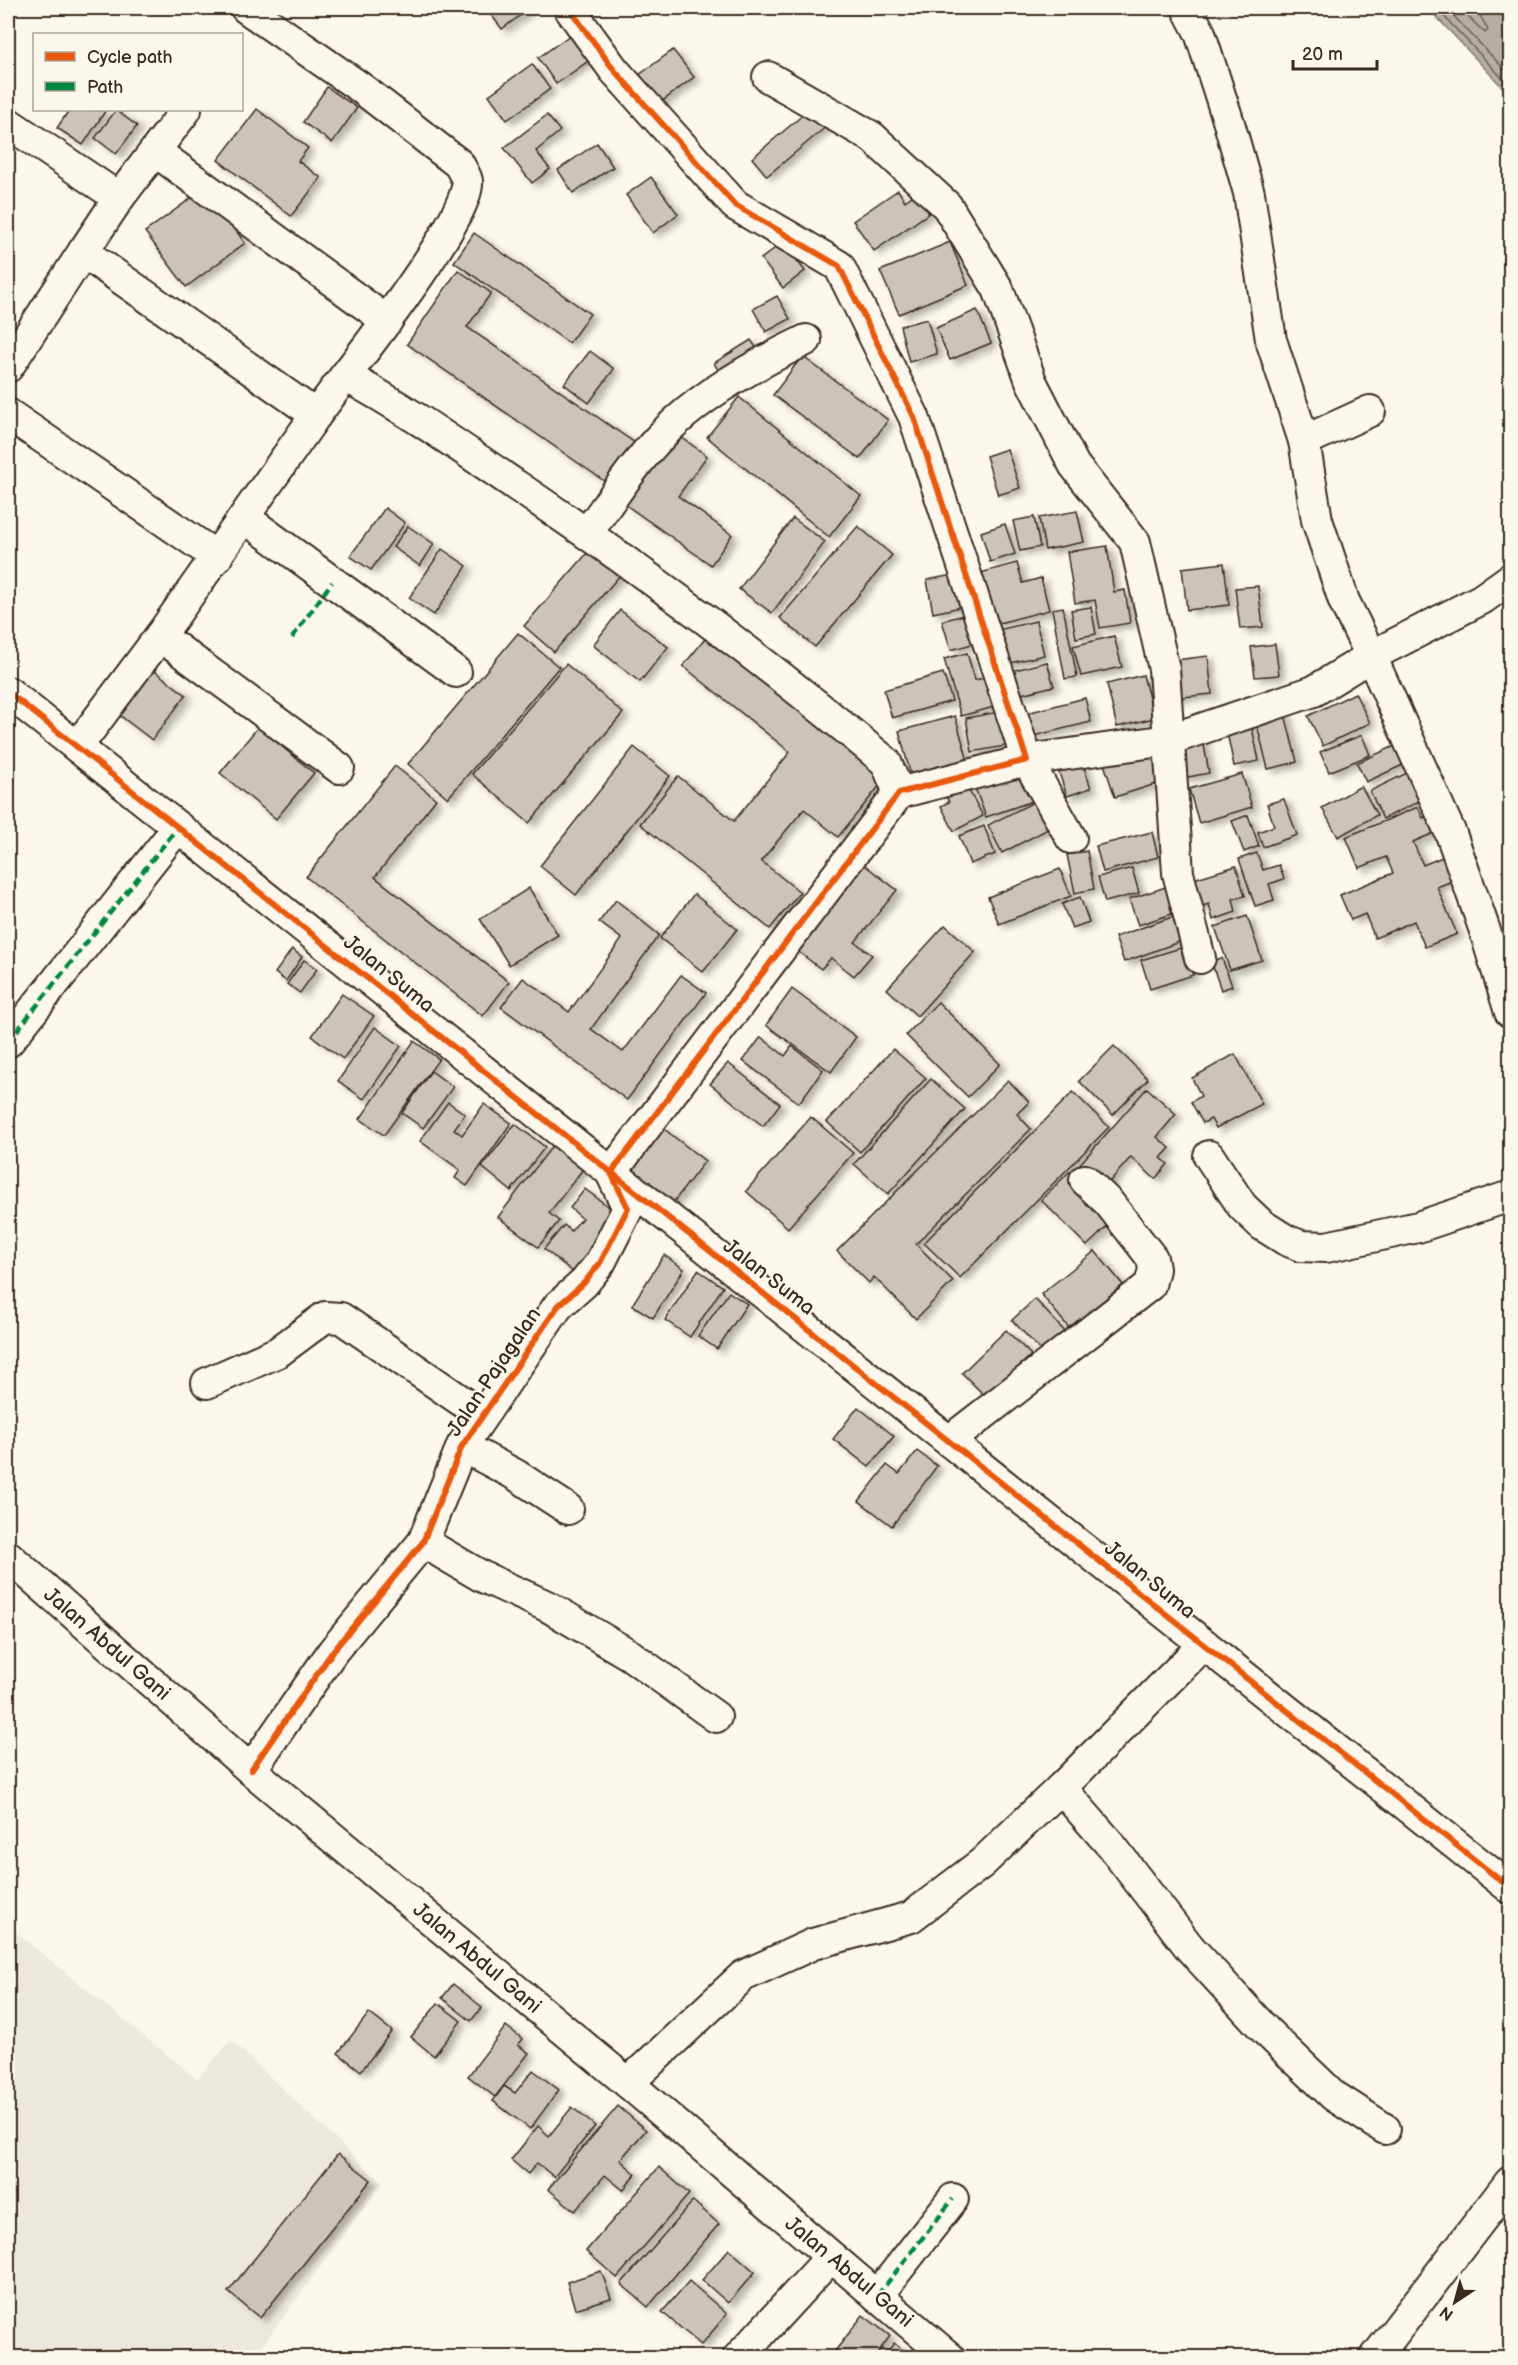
<svg xmlns="http://www.w3.org/2000/svg" width="1518" height="2365" font-family="'Balsamiq Sans',sans-serif">
<style>
.built{fill:#ede8dd}
.water{fill:#b6aea2;stroke:#85796d;stroke-width:1.5}
.lines{fill:none;stroke-linecap:round;stroke-linejoin:round}
.shore{stroke:#6c5f53;stroke-width:1.5}
.building{fill:#ccc4b9;stroke:#3b2a1e;stroke-width:1.5;filter:url(#shadow)}
.street-casing{stroke:#3b2a1e;stroke-width:34}
.street{stroke:#fbf7ec;stroke-width:30}
.quiet{stroke:#00873e;stroke-width:4.5;stroke-dasharray:9 4.5;stroke-linecap:butt}
.cycleway-casing{stroke:#fbf7ec;stroke-width:10}
.cycleway{stroke:#e8590c;stroke-width:6}
.labels{text-anchor:middle;dominant-baseline:central;stroke-width:4.5;stroke-linejoin:round;paint-order:stroke}
.street-label{font-size:21px;fill:#3b2a1e;stroke:#fbf7ec}
</style>
<defs>
<filter id="shadow"><feDropShadow dx="6" dy="4" stdDeviation="3" flood-color="#0004"/></filter>
</defs>
<rect width="100%" height="100%" fill="#fbf7ec"/>
<filter id="ink" filterUnits="userSpaceOnUse"><feTurbulence type="fractalNoise" baseFrequency=".0167" numOctaves="2"/><feDisplacementMap in="SourceGraphic" scale="12" xChannelSelector="R" yChannelSelector="G"/><feConvolveMatrix kernelMatrix="1 2 1 2 8 2 1 2 1" color-interpolation-filters="sRGB"/></filter>
<g filter="url(#ink)">
<polygon class="built" points="8,1926 197,2079 231,2040 382,2183 254,2357 8,2357"/>
<polygon class="water" points="1428,8 1501,8 1510,24 1510,95"/>
<g class="lines">
<g class="shore">
<polyline points="1436,8 1510,86"/>
<polyline points="1446,8 1510,75"/>
<polyline points="1459,8 1485,33 1488,30 1481,17 1480,8"/>
</g>
</g>
<g class="building">
<polygon points="486,8 530,8 502,29"/>
<polygon points="573,33 591,59 556,84 538,58"/>
<polygon points="673,50 694,77 656,106 635,78"/>
<polygon points="532,64 550,89 507,120 489,95"/>
<polygon points="327,87 357,108 332,143 303,122"/>
<polygon points="811,108 827,126 767,176 752,158"/>
<polygon points="257,109 308,148 298,161 321,178 291,216 218,160"/>
<polygon points="69,110 106,110 83,145 57,128"/>
<polygon points="116,110 137,126 116,154 95,138"/>
<polygon points="547,115 560,131 536,151 550,169 532,183 504,148"/>
<polygon points="597,143 613,167 573,193 558,170"/>
<polygon points="651,177 678,214 653,233 626,195"/>
<polygon points="205,188 245,243 186,287 145,232"/>
<polygon points="898,190 905,201 915,194 929,213 874,251 853,221"/>
<polygon points="474,233 590,314 569,343 454,262"/>
<polygon points="783,242 805,271 783,288 761,259"/>
<polygon points="950,242 968,285 899,314 880,271"/>
<polygon points="458,270 491,293 467,327 635,443 607,483 407,344"/>
<polygon points="777,296 790,319 766,332 753,309"/>
<polygon points="977,310 991,343 950,360 936,328"/>
<polygon points="927,319 937,354 909,362 900,326"/>
<polygon points="751,340 760,353 722,377 714,363"/>
<polygon points="590,351 614,369 589,403 564,384"/>
<polygon points="802,356 888,420 860,459 773,395"/>
<polygon points="739,397 861,496 829,537 707,437"/>
<polygon points="677,434 707,456 678,496 732,535 711,565 626,505"/>
<polygon points="1007,449 1020,488 998,495 986,456"/>
<polygon points="385,508 405,523 371,570 350,556"/>
<polygon points="1077,511 1084,542 1045,550 1039,518"/>
<polygon points="1034,517 1040,547 1020,551 1013,521"/>
<polygon points="793,518 825,542 772,613 739,589"/>
<polygon points="1005,524 1015,554 990,562 981,532"/>
<polygon points="408,526 434,544 420,566 393,547"/>
<polygon points="858,526 892,555 815,647 780,618"/>
<polygon points="596,543 626,568 554,652 524,626"/>
<polygon points="1107,546 1114,592 1125,590 1130,623 1100,628 1095,600 1075,603 1067,552"/>
<polygon points="442,549 467,566 434,615 409,598"/>
<polygon points="1017,563 1023,583 1041,578 1049,610 991,625 977,574"/>
<polygon points="1224,563 1229,605 1187,610 1182,568"/>
<polygon points="963,573 970,605 933,613 927,580"/>
<polygon points="1258,586 1263,627 1240,629 1235,588"/>
<polygon points="1063,607 1077,677 1065,679 1052,609"/>
<polygon points="1091,607 1096,634 1076,638 1071,610"/>
<polygon points="620,610 668,647 640,682 593,645"/>
<polygon points="970,613 979,642 951,650 942,621"/>
<polygon points="1036,621 1044,655 1002,665 994,631"/>
<polygon points="713,629 890,773 838,837 804,809 761,861 800,892 770,929 640,824 678,776 734,821 790,752 683,666"/>
<polygon points="518,633 559,667 448,798 408,764"/>
<polygon points="1114,636 1122,667 1081,676 1073,646"/>
<polygon points="1275,644 1279,675 1255,677 1251,647"/>
<polygon points="967,653 975,680 996,675 1005,704 961,716 944,659"/>
<polygon points="1208,656 1212,694 1173,698 1168,661"/>
<polygon points="1047,662 1054,686 1013,696 1007,672"/>
<polygon points="566,664 623,713 529,823 472,774"/>
<polygon points="152,669 186,695 152,740 118,714"/>
<polygon points="943,673 952,701 892,718 884,690"/>
<polygon points="1143,675 1154,718 1117,727 1107,684"/>
<polygon points="1355,693 1370,723 1323,746 1308,716"/>
<polygon points="1085,698 1091,722 1029,737 1023,714"/>
<polygon points="1010,710 1016,744 972,752 966,718"/>
<polygon points="1284,710 1297,762 1268,769 1255,717"/>
<polygon points="955,716 968,761 911,776 899,731"/>
<polygon points="1250,718 1259,761 1234,766 1225,723"/>
<polygon points="258,727 314,773 276,819 220,773"/>
<polygon points="1202,734 1209,773 1183,778 1175,740"/>
<polygon points="1362,735 1370,755 1329,772 1320,752"/>
<polygon points="1399,744 1407,763 1366,782 1357,763"/>
<polygon points="1149,745 1162,782 1115,797 1103,761"/>
<polygon points="634,747 670,776 576,895 540,866"/>
<polygon points="1080,756 1091,788 1067,796 1056,764"/>
<polygon points="395,766 436,799 375,877 509,982 483,1016 306,877"/>
<polygon points="1026,771 1036,800 986,817 975,788"/>
<polygon points="1411,771 1424,799 1383,819 1370,791"/>
<polygon points="1242,774 1252,807 1199,823 1189,789"/>
<polygon points="963,780 983,816 954,831 941,806 949,802 943,792"/>
<polygon points="1361,786 1377,815 1338,837 1322,808"/>
<polygon points="1284,799 1297,835 1263,847 1258,832 1274,826 1267,804"/>
<polygon points="1038,800 1052,827 1002,853 988,825"/>
<polygon points="1418,807 1423,818 1436,813 1443,829 1413,842 1423,865 1447,855 1457,879 1437,887 1457,934 1425,947 1414,921 1375,938 1365,914 1351,920 1340,895 1393,873 1386,857 1359,868 1346,837"/>
<polygon points="1248,815 1259,846 1244,852 1232,821"/>
<polygon points="984,826 995,854 970,864 959,836"/>
<polygon points="1152,832 1158,857 1103,872 1096,846"/>
<polygon points="1087,851 1094,889 1075,893 1067,855"/>
<polygon points="1257,853 1263,870 1279,865 1284,879 1269,884 1274,900 1255,906 1239,859"/>
<polygon points="862,863 897,890 855,942 872,955 854,976 831,958 821,969 791,946"/>
<polygon points="1236,866 1245,896 1233,899 1236,912 1213,920 1209,904 1193,909 1184,882"/>
<polygon points="1132,868 1139,893 1105,902 1098,877"/>
<polygon points="1060,869 1071,896 999,924 988,897"/>
<polygon points="1169,886 1178,912 1138,925 1129,899"/>
<polygon points="529,888 558,935 509,965 480,919"/>
<polygon points="694,894 737,929 703,972 660,938"/>
<polygon points="1080,897 1089,922 1072,928 1062,904"/>
<polygon points="616,900 659,935 591,1029 623,1052 681,975 706,993 627,1100 501,1007 523,978 569,1012 622,939 599,922"/>
<polygon points="1178,915 1187,939 1124,962 1115,937"/>
<polygon points="1247,916 1262,960 1230,970 1215,927"/>
<polygon points="945,925 975,952 917,1016 887,989"/>
<polygon points="1184,947 1193,975 1150,989 1141,960"/>
<polygon points="292,949 302,957 286,981 275,973"/>
<polygon points="1222,958 1232,986 1221,990 1211,961"/>
<polygon points="304,960 317,969 300,993 287,984"/>
<polygon points="792,989 856,1037 831,1072 766,1025"/>
<polygon points="342,994 374,1016 343,1059 312,1036"/>
<polygon points="938,1002 1000,1064 968,1097 906,1035"/>
<polygon points="375,1027 401,1046 364,1099 338,1081"/>
<polygon points="761,1037 785,1056 792,1046 823,1070 799,1103 743,1061"/>
<polygon points="414,1041 439,1059 384,1135 360,1119"/>
<polygon points="1114,1046 1148,1079 1113,1115 1079,1081"/>
<polygon points="893,1049 926,1078 860,1152 827,1122"/>
<polygon points="1235,1054 1262,1104 1216,1128 1211,1119 1203,1123 1191,1102 1201,1096 1192,1078"/>
<polygon points="728,1063 780,1104 763,1126 710,1084"/>
<polygon points="431,1071 453,1087 423,1128 402,1113"/>
<polygon points="931,1079 965,1109 888,1194 854,1164"/>
<polygon points="1008,1080 1029,1102 1017,1114 1031,1129 916,1244 953,1281 916,1319 874,1277 869,1283 837,1251"/>
<polygon points="1147,1088 1176,1114 1157,1137 1170,1148 1161,1158 1168,1164 1155,1179 1131,1157 1104,1188 1079,1165"/>
<polygon points="1073,1092 1109,1127 960,1278 924,1243"/>
<polygon points="448,1102 465,1114 454,1129 462,1135 484,1104 511,1123 467,1186 455,1178 460,1170 420,1141"/>
<polygon points="811,1117 853,1153 788,1228 746,1191"/>
<polygon points="515,1124 545,1147 511,1191 482,1167"/>
<polygon points="659,1125 705,1161 672,1204 625,1168"/>
<polygon points="553,1145 583,1169 549,1213 559,1221 538,1247 498,1217"/>
<polygon points="1070,1171 1116,1218 1087,1246 1041,1200"/>
<polygon points="585,1189 618,1214 573,1272 544,1249 564,1225 571,1231 582,1218 570,1208"/>
<polygon points="1095,1251 1123,1285 1069,1328 1041,1294"/>
<polygon points="664,1255 684,1269 653,1318 632,1305"/>
<polygon points="698,1270 723,1287 690,1337 665,1320"/>
<polygon points="729,1292 747,1304 717,1349 698,1336"/>
<polygon points="1035,1299 1065,1332 1042,1352 1012,1320"/>
<polygon points="1006,1330 1031,1355 987,1398 962,1373"/>
<polygon points="858,1407 894,1436 869,1467 833,1439"/>
<polygon points="917,1451 937,1466 892,1526 859,1501 887,1465 899,1474"/>
<polygon points="453,1984 482,2007 471,2021 442,1998"/>
<polygon points="438,2003 461,2021 434,2056 411,2037"/>
<polygon points="369,2013 392,2031 361,2071 338,2053"/>
<polygon points="506,2026 523,2039 518,2045 529,2053 495,2097 468,2076"/>
<polygon points="533,2070 559,2090 530,2129 493,2101 504,2086 515,2093"/>
<polygon points="618,2106 646,2130 620,2160 636,2174 623,2190 605,2175 575,2211 548,2189"/>
<polygon points="572,2107 595,2126 554,2177 537,2163 528,2174 511,2160 538,2126 549,2136"/>
<polygon points="338,2154 371,2180 260,2318 228,2292"/>
<polygon points="659,2167 689,2194 617,2278 586,2251"/>
<polygon points="693,2201 719,2224 648,2307 621,2284"/>
<polygon points="729,2249 755,2272 728,2303 702,2280"/>
<polygon points="601,2271 611,2298 575,2309 567,2282"/>
<polygon points="689,2281 727,2314 701,2345 662,2312"/>
<polygon points="863,2315 890,2336 874,2358 835,2358 832,2355"/>
<polygon points="894,2343 913,2358 883,2358"/>
</g>
<g class="lines">
<g class="street-casing">
<g id="street">
<path d="M246 8 361 88 459 164C461 169 466 175 467 181 472 212 368 346 345 376"/>
<polyline points="1187,8 1200,33 1229,123 1249,193 1271,340 1304,441 1317,520 1344,601 1371,656 1451,834 1484,928 1510,1012"/>
<polyline points="768,77 872,137 947,206 998,289 1031,381 1074,465 1135,542 1164,669 1178,873 1200,958"/>
<path d="M8 123 119 198 83 252 316 415 345 376C405 408 461 448 517 486 645 572 768 663 886 762L899 793"/>
<polyline points="155,151 387,321"/>
<polyline points="119,198 186,110"/>
<polyline points="8,367 83,252"/>
<polyline points="8,414 217,557"/>
<polyline points="1304,441 1370,411"/>
<polyline points="245,518 456,672"/>
<path d="M587 533C612 499 635 462 665 432 703 393 758 363 806 340"/>
<polyline points="160,636 339,768"/>
<polyline points="8,692 1510,1888"/>
<polyline points="77,747 160,636 316,415"/>
<polyline points="1071,838 1027,760 1168,740 1314,691 1371,656 1482,599 1510,579"/>
<polyline points="8,1042 178,827"/>
<polyline points="1209,1156 1242,1206 1262,1225 1286,1240 1301,1246 1326,1247 1418,1227 1510,1196"/>
<polyline points="207,1383 278,1352 325,1317 341,1318 482,1415"/>
<polyline points="949,1441 1150,1285 1154,1269 1152,1258 1109,1203 1085,1180"/>
<polyline points="462,1446 516,1475 568,1509"/>
<polyline points="423,1542 481,1576 549,1607 630,1655 716,1717"/>
<polyline points="8,1556 251,1770 628,2083 950,2358"/>
<polyline points="251,1770 333,1651 423,1542 462,1446 558,1306 584,1283 600,1263 628,1208 611,1173 899,793 1027,760 914,417 839,266 735,205 614,70 569,8"/>
<polyline points="1061,1788 1110,1844 1190,1948 1266,2031 1334,2096 1385,2129"/>
<polyline points="628,2083 743,1976 813,1944 911,1917 982,1863 1061,1788 1204,1644"/>
<polyline points="877,2296 953,2199"/>
<polyline points="738,2358 831,2257"/>
<polyline points="1375,2358 1510,2182"/>
</g>
</g>
<use href="#street" class="street"/>
<g class="quiet">
<polyline points="292,638 332,582"/>
<polyline points="8,1042 178,827"/>
<polyline points="877,2296 953,2199"/>
</g>
<g class="cycleway-casing">
<g id="cycleway">
<polyline points="8,692 1510,1888"/>
<polyline points="251,1770 333,1651 423,1542 462,1446 558,1306 584,1283 600,1263 628,1208 611,1173 899,793 1027,760 914,417 839,266 735,205 614,70 569,8"/>
</g>
</g>
<use href="#cycleway" class="cycleway"/>
</g>
</g>
<g class="labels">
<g class="street-label">
<text transform="translate(389 974) rotate(39)">Jalan Suma</text>
<text transform="translate(769 1277) rotate(38)">Jalan Suma</text>
<text transform="translate(494 1372) rotate(-56)">Jalan Pajagalan</text>
<text transform="translate(1150 1580) rotate(39)">Jalan Suma</text>
<text transform="translate(107 1644) rotate(41)">Jalan Abdul Gani</text>
<text transform="translate(477 1958) rotate(40)">Jalan Abdul Gani</text>
<text transform="translate(849 2272) rotate(40)">Jalan Abdul Gani</text>
</g>
</g>
<rect width="1518" height="2365" fill="none" stroke="#fbf7ec" stroke-width="30"/>
<rect x="15" y="15" width="1488" height="2335" fill="none" stroke="#3b2a1e" stroke-width="2" filter="url(#ink)"/>
<rect x="33" y="33" width="210" height="78" fill="#fbf7ec" stroke="#aea59a" stroke-width="1.5"/>
<rect x="45" y="52" width="30" height="9" fill="#e8590c" stroke="#aea59a" stroke-width="1.5"/>
<text x="87" y="63" font-size="18" fill="#3b2a1e">Cycle path</text>
<rect x="45" y="82" width="30" height="9" fill="#00873e" stroke="#aea59a" stroke-width="1.5"/>
<text x="87" y="93" font-size="18" fill="#3b2a1e">Path</text>
<g transform="translate(1455 2302) rotate(216)" stroke="#fbf7ec" stroke-width="4.5" paint-order="stroke">
<path d="M0-4.5L10 22L0 15L-10 22Z" fill="#3b2a1e"/>
<text y="-9" font-size="16" font-weight="bold" text-anchor="middle" fill="#3b2a1e">N</text>
</g>
<path d="M1293 60v9h84v-9" fill="none" stroke="#3b2a1e" stroke-width="3"/>
<text x="1302" y="60" font-size="18" fill="#3b2a1e" stroke="#fbf7ec" stroke-width="4.5" paint-order="stroke">20 m</text>
</svg>
